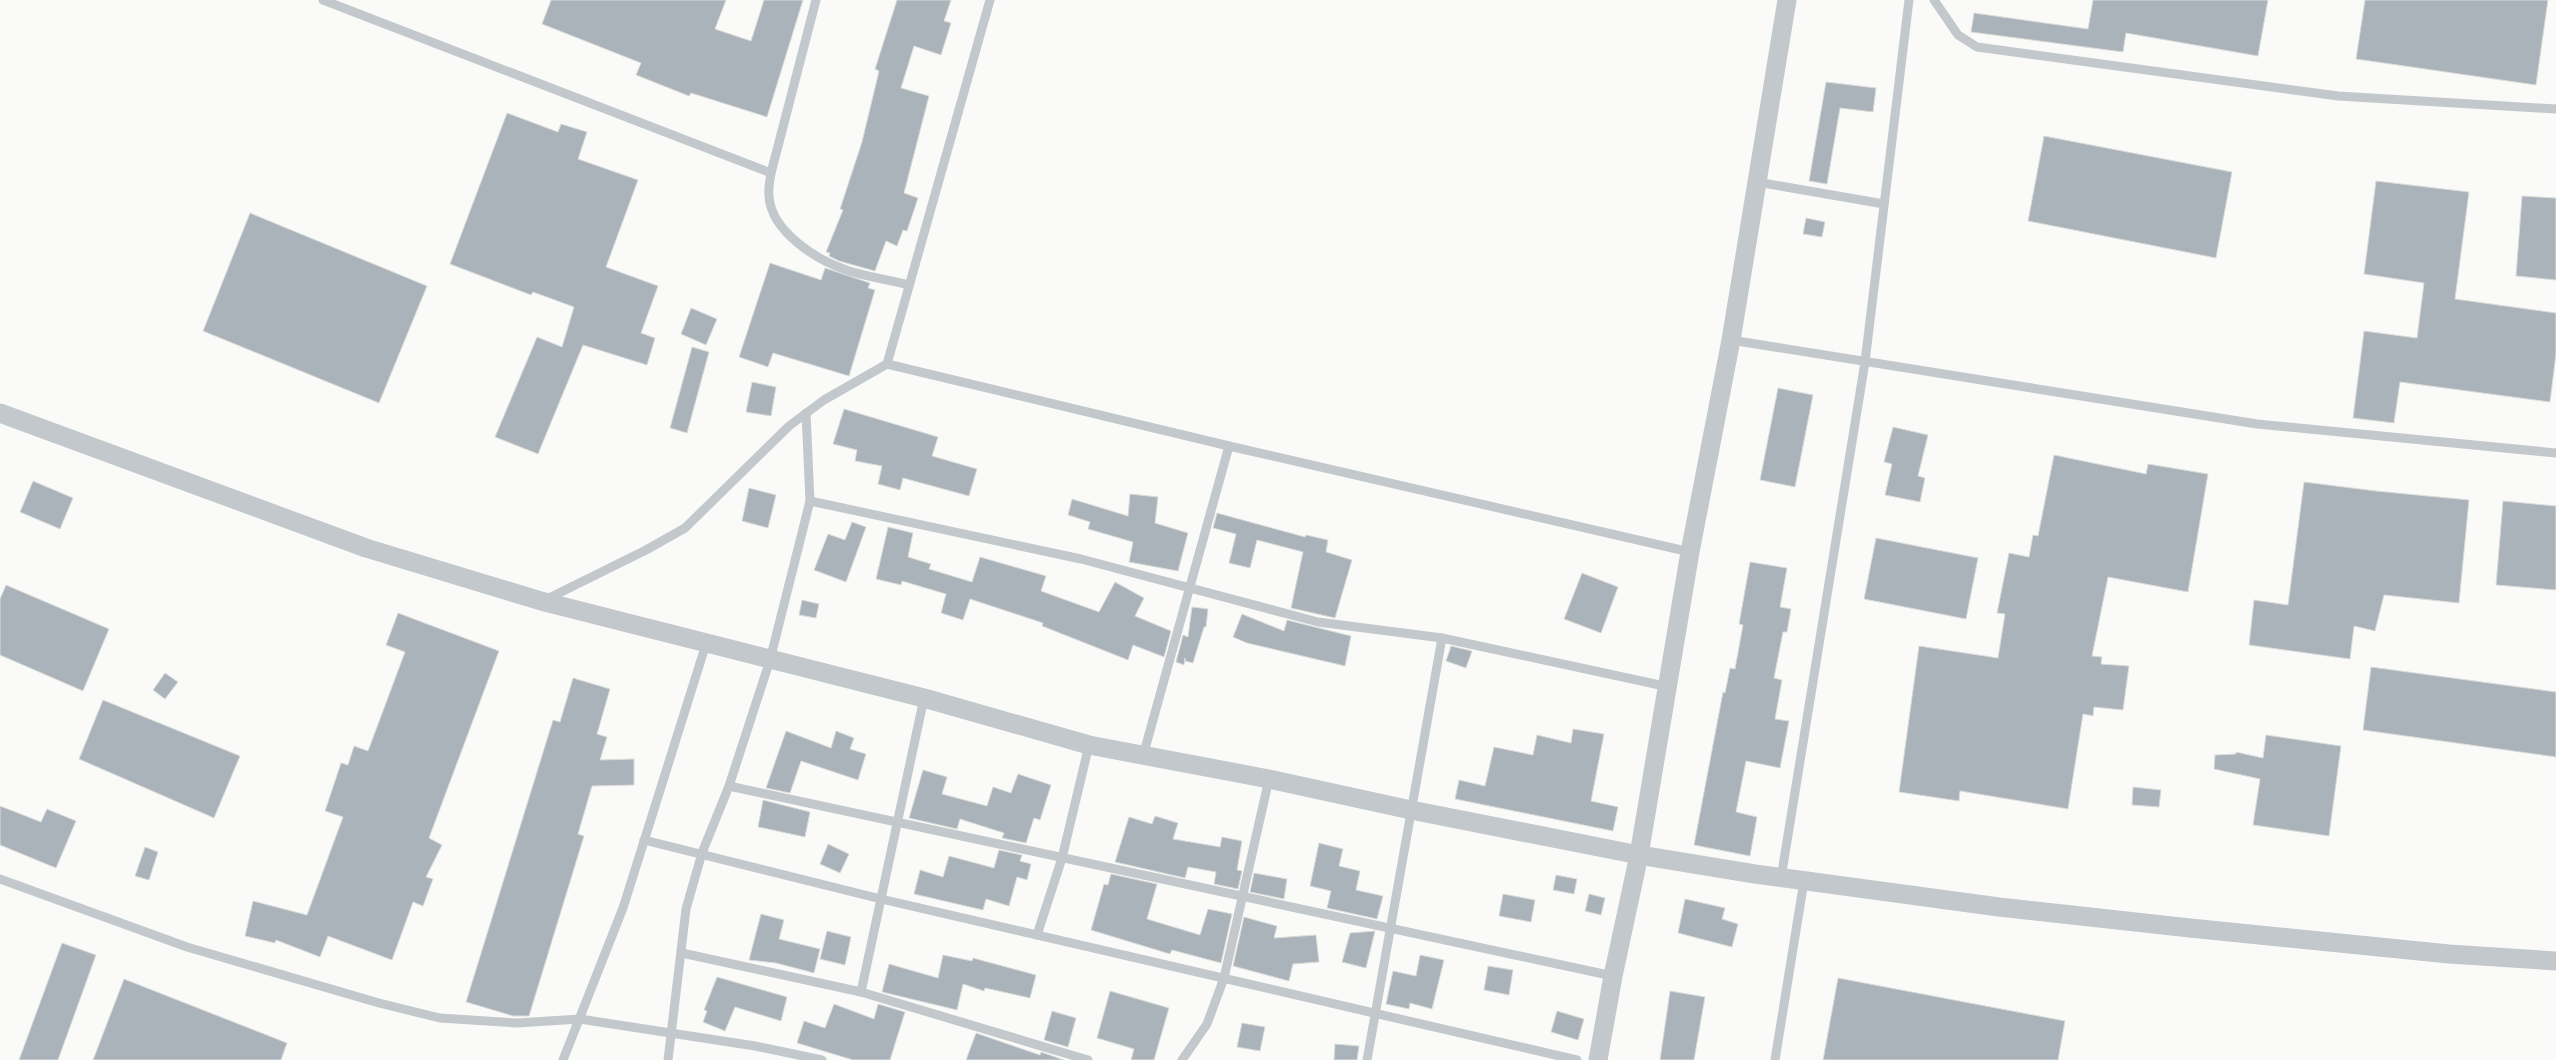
<svg xmlns="http://www.w3.org/2000/svg" width="2556" height="1060" font-family="'Sofia Sans Condensed',sans-serif">
<style>
.building{fill:#aab3b9;stroke:#dcdcda}
.lines{fill:none;stroke-linecap:round;stroke-linejoin:round}
.service{stroke:#c3c8cc;stroke-width:9}
.minor{stroke:#c3c8cc;stroke-width:19}
</style>
<rect width="100%" height="100%" fill="#fafaf8"/>
<g class="building">
<polygon points="551,0 726,0 715,29 751,41 764,0 803,0 767,117 691,93 689,96 636,75 641,63 542,24"/>
<polygon points="897,0 951,0 944,21 951,23 941,55 914,46 901,88 929,96 904,193 918,198 907,231 903,230 897,246 886,241 875,271 839,261 829,256 830,253 826,252 843,210 840,209 862,142 879,71 875,69"/>
<polygon points="2093,0 2268,0 2258,56 2126,33 2123,52 1971,32 1974,13 2088,29"/>
<polygon points="2365,0 2548,0 2536,85 2356,59"/>
<polygon points="1826,82 1876,88 1873,112 1840,108 1827,184 1809,181"/>
<polygon points="507,113 558,132 561,124 587,132 578,159 638,180 606,267 658,286 641,333 655,338 647,365 583,345 538,454 495,437 537,337 562,347 574,307 533,292 531,295 450,264"/>
<polygon points="2044,136 2232,172 2216,258 2028,221"/>
<polygon points="2376,181 2469,192 2455,299 2556,313 2556,354 2550,402 2400,382 2394,423 2353,418 2364,331 2417,338 2424,283 2364,274"/>
<polygon points="2522,196 2556,198 2556,280 2516,276"/>
<polygon points="250,213 427,286 379,403 203,331"/>
<polygon points="1806,218 1825,222 1822,237 1803,234"/>
<polygon points="770,263 821,280 825,268 870,283 868,288 875,290 849,376 773,353 768,367 739,357"/>
<polygon points="691,308 717,319 706,345 681,334"/>
<polygon points="692,347 709,352 687,433 670,428"/>
<polygon points="752,382 776,387 771,416 746,412"/>
<polygon points="1778,388 1813,395 1795,487 1760,480"/>
<polygon points="844,409 938,437 932,456 977,469 969,496 903,478 900,490 878,484 882,466 855,461 857,450 833,444"/>
<polygon points="1893,427 1928,435 1918,476 1925,478 1920,502 1885,495 1892,464 1884,462"/>
<polygon points="2054,455 2146,474 2148,464 2208,474 2188,592 2108,577 2092,656 2102,657 2101,664 2129,666 2123,710 2094,707 2093,716 2083,714 2068,809 1960,791 1959,801 1899,792 1919,646 1998,658 2005,614 1997,613 2009,553 2029,557 2033,535 2038,536"/>
<polygon points="33,481 73,498 60,529 20,512"/>
<polygon points="2304,482 2376,491 2469,500 2459,603 2384,595 2375,631 2354,626 2350,659 2249,645 2254,600 2288,605"/>
<polygon points="749,488 776,495 768,528 742,521"/>
<polygon points="1130,494 1158,497 1155,523 1188,533 1178,571 1129,562 1133,542 1088,529 1090,522 1068,515 1072,499 1128,516"/>
<polygon points="2503,501 2556,506 2556,590 2496,585"/>
<polygon points="1217,513 1305,537 1306,535 1328,540 1326,552 1352,560 1335,618 1291,608 1303,552 1257,540 1250,568 1229,563 1236,534 1213,528"/>
<polygon points="852,522 866,527 846,582 814,570 828,534 845,540"/>
<polygon points="888,527 913,533 908,557 931,564 929,569 972,582 980,557 1046,576 1041,591 1099,612 1115,582 1144,598 1135,616 1171,631 1164,657 1133,645 1128,660 1042,626 1043,623 970,599 963,620 941,613 946,594 902,581 901,585 876,579"/>
<polygon points="1876,538 1978,558 1966,619 1864,599"/>
<polygon points="1750,562 1787,568 1780,607 1791,609 1787,632 1783,632 1774,678 1782,680 1775,719 1789,721 1780,768 1746,761 1736,812 1757,817 1750,856 1694,845 1723,692 1725,693 1730,668 1735,669 1743,625 1739,624"/>
<polygon points="1582,573 1618,587 1601,633 1564,619"/>
<polygon points="6,585 109,629 83,691 0,655 0,599"/>
<polygon points="802,600 819,604 816,618 799,615"/>
<polygon points="1192,607 1208,609 1206,627 1204,627 1193,663 1185,661 1185,658 1184,665 1176,662 1183,635 1188,637"/>
<polygon points="398,613 499,651 429,838 442,845 426,877 433,879 423,906 413,902 392,960 328,936 320,957 276,940 275,943 245,936 253,901 307,915 343,817 325,811 341,763 348,765 354,746 368,751 405,652 386,645"/>
<polygon points="1242,614 1284,631 1287,620 1351,636 1345,666 1247,643 1233,637"/>
<polygon points="1451,646 1472,651 1466,668 1446,661"/>
<polygon points="2371,667 2556,692 2556,757 2363,730"/>
<polygon points="165,673 178,682 165,699 153,690"/>
<polygon points="573,678 610,689 597,734 607,737 600,760 634,759 634,785 592,786 578,834 584,836 529,1016 513,1016 466,1002 553,720 560,722"/>
<polygon points="103,700 240,756 214,818 79,759"/>
<polygon points="1573,729 1604,734 1591,801 1618,807 1613,831 1455,799 1459,780 1485,786 1494,747 1533,755 1537,735 1571,743"/>
<polygon points="786,731 831,748 836,731 854,738 850,749 866,754 858,780 801,761 790,793 766,788"/>
<polygon points="2266,735 2341,746 2329,836 2253,825 2260,779 2214,769 2215,755 2236,754 2236,752 2263,758"/>
<polygon points="923,770 947,777 942,794 987,806 993,787 1011,793 1018,774 1051,785 1040,820 1034,818 1026,843 1002,838 1004,833 960,819 957,829 909,818"/>
<polygon points="2133,787 2161,790 2159,807 2132,805"/>
<polygon points="763,800 810,812 805,837 758,827"/>
<polygon points="0,806 41,822 47,809 76,821 56,868 0,845"/>
<polygon points="1155,816 1178,823 1173,839 1220,847 1222,837 1242,841 1237,870 1242,871 1238,889 1214,884 1216,872 1188,867 1185,878 1115,862 1129,817 1152,824"/>
<polygon points="1319,843 1343,849 1339,866 1360,871 1356,890 1383,896 1377,919 1327,908 1331,891 1310,886"/>
<polygon points="828,844 849,854 840,873 820,864"/>
<polygon points="145,847 158,852 149,880 135,876"/>
<polygon points="999,850 1022,855 1020,861 1031,864 1027,880 1017,877 1009,906 986,899 983,910 914,894 920,870 943,877 949,856 994,868"/>
<polygon points="1254,873 1287,879 1284,899 1250,892"/>
<polygon points="1111,874 1157,884 1147,919 1200,935 1208,909 1232,914 1221,963 1172,950 1170,954 1091,930 1104,884 1108,885"/>
<polygon points="1556,875 1577,879 1574,894 1553,890"/>
<polygon points="1503,894 1535,900 1531,922 1499,916"/>
<polygon points="1589,894 1605,898 1601,915 1585,911"/>
<polygon points="1685,899 1725,908 1722,919 1738,924 1732,947 1678,933"/>
<polygon points="761,914 784,920 779,939 820,949 814,973 776,963 749,960"/>
<polygon points="1244,917 1277,926 1274,938 1316,935 1319,962 1293,964 1289,981 1233,966"/>
<polygon points="827,931 851,937 845,965 820,959"/>
<polygon points="1375,931 1366,968 1342,962 1350,933"/>
<polygon points="62,943 96,955 58,1060 19,1060"/>
<polygon points="943,955 972,961 973,958 1036,975 1030,998 985,988 984,991 963,984 957,1010 882,992 889,964 938,978"/>
<polygon points="1420,955 1444,960 1432,1009 1410,1003 1409,1009 1386,1004 1393,971 1416,976"/>
<polygon points="1488,966 1513,970 1509,995 1484,990"/>
<polygon points="717,977 787,997 781,1021 735,1007 725,1031 703,1022 707,1011 704,1010"/>
<polygon points="1838,978 2065,1021 2058,1060 1823,1060"/>
<polygon points="124,979 287,1043 281,1060 93,1060"/>
<polygon points="1110,991 1169,1008 1154,1060 1131,1060 1134,1049 1097,1038"/>
<polygon points="1670,991 1705,997 1694,1060 1660,1060"/>
<polygon points="834,1004 874,1019 878,1004 905,1012 890,1060 853,1060 797,1043 804,1021 825,1028"/>
<polygon points="1052,1011 1076,1018 1068,1047 1044,1040"/>
<polygon points="1557,1011 1584,1019 1578,1040 1551,1032"/>
<polygon points="1242,1023 1265,1027 1260,1051 1237,1047"/>
<polygon points="976,1033 1040,1055 1041,1052 1064,1060 966,1060"/>
<polygon points="1335,1044 1359,1046 1357,1060 1334,1060"/>
</g>
<g class="lines">
<g class="service">
<polyline points="323,0 771,173"/>
<path d="M816 0 771 173C770 180 768 188 769 196 771 232 818 261 849 271 869 277 889 280 909 285"/>
<polyline points="1934,0 1958,35 1977,47 2338,96 2556,109"/>
<polyline points="1757,182 1884,204"/>
<polyline points="1731,340 2257,424 2556,453"/>
<polyline points="887,364 990,0"/>
<polyline points="810,501 1081,559 1318,622 1442,638 1669,687"/>
<polyline points="545,600 646,550 685,528 789,426 824,400 887,364 1229,446 1690,552"/>
<polyline points="1143,756 1229,446"/>
<polyline points="729,786 1613,976"/>
<polyline points="644,840 881,899 1577,1060"/>
<polyline points="1781,878 1865,362 1909,0"/>
<polyline points="0,879 187,947 379,1003 440,1018 517,1023 580,1019 755,1046 822,1060"/>
<polyline points="1037,935 1062,858 1089,745"/>
<polyline points="682,953 861,992 1088,1060"/>
<polyline points="861,992 924,698"/>
<polyline points="563,1060 623,908 706,644"/>
<polyline points="668,1060 686,909 702,853 729,786 770,660 810,501 806,413"/>
<polyline points="1182,1060 1207,1024 1224,978 1269,779"/>
<polyline points="1367,1060 1442,638"/>
<polyline points="1775,1060 1804,881"/>
</g>
<g class="minor">
<polyline points="0,413 366,548 541,601 924,698 1089,745 1269,779 1411,810 1639,855 1755,874 1999,907 2190,928 2449,954 2556,961"/>
<polyline points="1598,1060 1613,976 1639,855 1690,552 1731,340 1787,0"/>
</g>
</g>
</svg>
